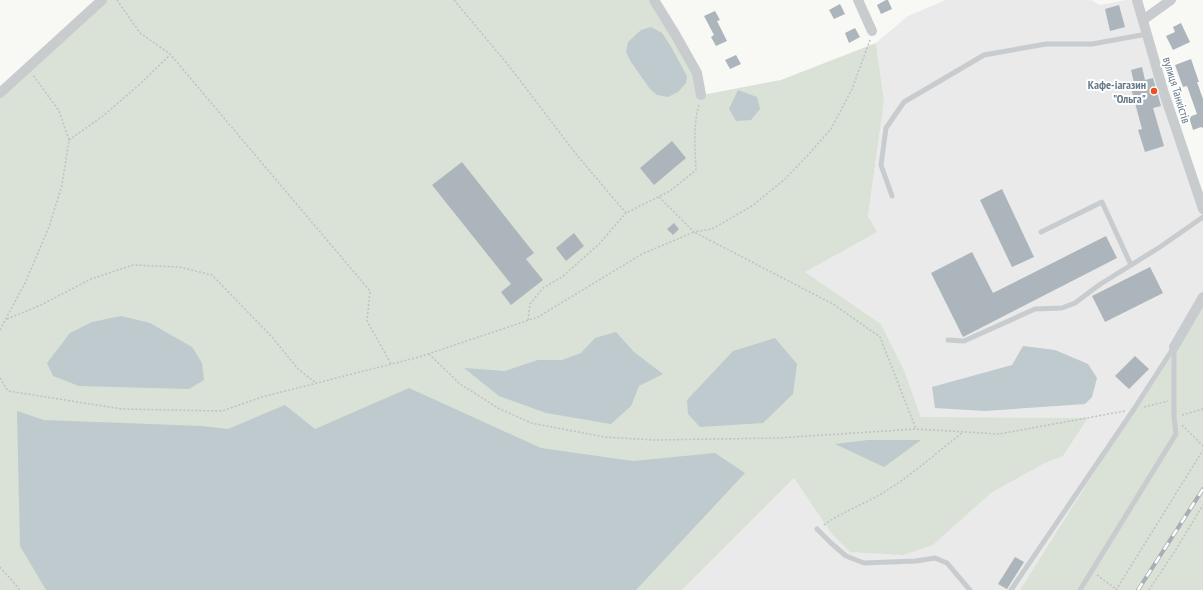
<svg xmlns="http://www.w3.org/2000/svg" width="1203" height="590" font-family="'PT Sans Narrow',sans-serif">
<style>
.built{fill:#e9eae9}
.green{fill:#dae1d6}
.water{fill:#becace}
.building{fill:#acb5bb}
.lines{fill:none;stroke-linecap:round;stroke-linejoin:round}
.path{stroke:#bfc2c4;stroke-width:1.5;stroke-dasharray:2 2;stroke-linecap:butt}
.lane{stroke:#c8cccf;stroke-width:5}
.street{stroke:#c8cccf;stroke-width:10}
.rail-casing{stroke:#a8aeb4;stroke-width:4}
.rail{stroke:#fff;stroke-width:2.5;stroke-dasharray:8;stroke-linecap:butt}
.poi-dot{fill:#ee5120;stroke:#fff;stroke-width:1.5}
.labels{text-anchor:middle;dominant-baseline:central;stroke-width:4;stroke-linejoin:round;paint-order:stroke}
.poi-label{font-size:12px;font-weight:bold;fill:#657988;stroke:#fff;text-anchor:end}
.street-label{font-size:12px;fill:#657988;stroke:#fff}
</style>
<rect width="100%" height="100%" fill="#f8f8f5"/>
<polygon class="built" points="946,0 1091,0 1100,5 1126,0 1137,0 1203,209 1203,297 1134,409 1020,590 682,590 794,478 831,533 933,545 991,493 1043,464 1063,456 1088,418 921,417 904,370 881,324 805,272 868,216 884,101 876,43 908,16"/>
<g class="green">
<polygon points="102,0 654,0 675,34 702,95 781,80 876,43 884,101 868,216 877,232 805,272 881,324 904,370 921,417 1088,418 1063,456 1043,464 991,493 933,545 903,555 850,552 831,533 794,478 682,590 0,590 0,93"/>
<polygon points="1203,297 1203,590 1020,590 1134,409"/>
</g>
<g class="water">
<polygon points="651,27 662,33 670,45 687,76 686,83 678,92 668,97 657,95 650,89 631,62 626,52 628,42 641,30"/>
<polygon points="738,90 757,97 760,109 751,120 736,121 729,109"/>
<polygon points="121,316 150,323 192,347 202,363 204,380 189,389 79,386 53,376 47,363 70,333 92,322"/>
<polygon points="616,332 634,352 663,374 639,386 631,406 611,424 546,413 499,396 464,368 505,371 538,360 562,360 581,353 595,338"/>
<polygon points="775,338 797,364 793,394 763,423 700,427 688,414 687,400 733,351"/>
<polygon points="1023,346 1055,350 1088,364 1097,378 1092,397 1085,404 985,411 935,408 932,387 1012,365"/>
<polygon points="409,388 541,448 633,461 715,453 745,473 636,590 46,590 20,546 17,411 44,420 202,426 228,429 285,405 315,429"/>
<polygon points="868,440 921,440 884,467 835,444"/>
</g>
<g class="building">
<polygon points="886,0 888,0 892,9 881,14 877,5"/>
<polygon points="840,4 845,14 834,19 829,10"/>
<polygon points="1119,5 1125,27 1110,31 1105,9"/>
<polygon points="715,11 720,20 717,21 727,41 716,46 711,37 714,35 704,16"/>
<polygon points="1181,23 1190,42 1173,50 1166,36 1175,32 1173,27"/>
<polygon points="855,28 860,37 849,43 845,33"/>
<polygon points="736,55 741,64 730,69 725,60"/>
<polygon points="1191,59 1199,82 1197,82 1203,99 1203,128 1201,127 1193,130 1189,117 1197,114 1187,86 1183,87 1175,65"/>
<polygon points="1142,67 1145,80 1153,78 1161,106 1153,108 1164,146 1145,152 1138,130 1142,129 1131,88 1135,87 1131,70"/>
<polygon points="672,141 686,158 654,185 640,168"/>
<polygon points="462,162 534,253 526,259 543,280 511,305 501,292 511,284 432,185"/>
<polygon points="1002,189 1034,257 1012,267 980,200"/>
<polygon points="674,223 679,229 673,235 667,229"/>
<polygon points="574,233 584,246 566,261 556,248"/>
<polygon points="1106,236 1117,258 963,337 931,273 972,252 993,293"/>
<polygon points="1150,267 1163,293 1105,322 1092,296"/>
<polygon points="1135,356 1149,369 1129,389 1115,376"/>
<polygon points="1015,557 1024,562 1007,589 998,584"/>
</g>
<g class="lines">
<g class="path">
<polyline points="117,0 140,33 170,54 370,291 367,321 391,364"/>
<path d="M454 0 509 66 576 154 626 213 670 191 696 170C695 148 693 125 699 105"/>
<polyline points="69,140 103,116 140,84 170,55"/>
<polyline points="659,197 694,232 712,229 752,206 785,179 808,155 831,129 852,89 870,40"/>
<polyline points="7,319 41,305 91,279 133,265 179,267 212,275 272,337 298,369 316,383"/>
<polyline points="528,320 530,304 543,288 562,277 599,244 626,213"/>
<polyline points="0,330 26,281 49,227 62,185 69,140 59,111 33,75"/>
<polyline points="429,354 460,384 498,408 531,423 604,437 654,440 778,438 916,429 999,434 1125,411"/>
<polyline points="0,378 8,391 122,409 222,411 262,397 419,357 538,317 642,254 694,232 833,304 880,337 916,429"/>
<polyline points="1144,407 1168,401"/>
<polyline points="1182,415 1203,409"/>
<polyline points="1182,425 1203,446"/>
<path d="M824 525C842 512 862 505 881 494 910 477 936 453 963 432"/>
<polyline points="0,567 20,590"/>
<polyline points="1097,575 1116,589"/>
<polyline points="1116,590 1203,450"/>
<polyline points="1149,590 1175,551 1203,505"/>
</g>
<g class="lane">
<polyline points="892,196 881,165 886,128 904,102 984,55 1046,44 1092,44 1147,34"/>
<polyline points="1041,232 1102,202 1131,265"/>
<polyline points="948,340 964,341 1035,309 1062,308 1075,303 1099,285 1160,247 1203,217"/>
<polyline points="817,529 831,543 846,556 864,563 916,561 935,558 947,563 970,590"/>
<polyline points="1011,590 1134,409 1174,347"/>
<polyline points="1080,590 1176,434 1174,417 1174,348"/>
</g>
<g class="street">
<polyline points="654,0 675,34 697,73 701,95"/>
<polyline points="858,0 872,31"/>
<polyline points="1137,0 1163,90 1203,209"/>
<polyline points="1143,20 1171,0"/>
<polyline points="0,93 102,0"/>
<polyline points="1174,347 1203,297"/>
</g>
<g class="rail-casing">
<polyline id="rail" points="1138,590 1203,489"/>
</g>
<use href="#rail" class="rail"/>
</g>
<circle class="poi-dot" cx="1154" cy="91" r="4"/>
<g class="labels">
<g class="poi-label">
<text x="1146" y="84">Кафе-іагазин<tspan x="1146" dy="14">"Ольга"</tspan></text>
</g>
<g class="street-label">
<text transform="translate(1177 90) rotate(73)">вулиця Танкістів</text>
</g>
</g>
</svg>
